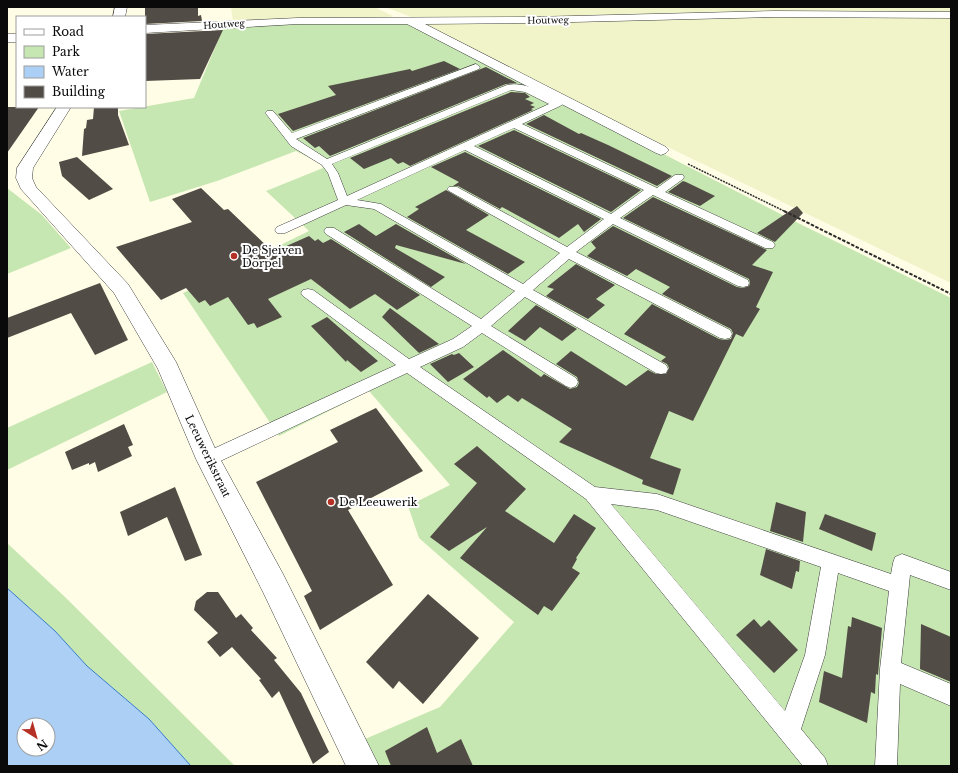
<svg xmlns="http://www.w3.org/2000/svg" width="958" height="773" font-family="'Libre Baskerville',serif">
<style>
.farmland{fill:#f1f3c8}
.green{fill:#c7e7b2}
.water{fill:#acd0f5;stroke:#347bcb;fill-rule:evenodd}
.building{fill:#524c46}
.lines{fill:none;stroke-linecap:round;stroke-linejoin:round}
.lane-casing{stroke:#3d3d3d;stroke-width:1}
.street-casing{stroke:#3d3d3d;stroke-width:1}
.path-far1{stroke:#2c2c2c;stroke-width:1.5;stroke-dasharray:2 1;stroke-linecap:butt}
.path{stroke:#2c2c2c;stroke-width:2;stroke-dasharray:3.5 1.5;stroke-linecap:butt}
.lane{fill:#fff;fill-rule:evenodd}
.street{fill:#fff;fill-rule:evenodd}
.poi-dot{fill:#b63125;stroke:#fff;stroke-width:1.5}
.labels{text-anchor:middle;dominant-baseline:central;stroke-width:4;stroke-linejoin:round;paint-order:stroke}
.far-street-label{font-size:9px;fill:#0a0a0a;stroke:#fff}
.poi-label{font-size:11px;fill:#0a0a0a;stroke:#fff;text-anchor:start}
.street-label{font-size:11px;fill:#0a0a0a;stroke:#fff}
</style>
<rect width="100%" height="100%" fill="#fffde6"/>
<g class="farmland">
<polygon points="231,7 374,7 393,16 387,18 289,18 233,21"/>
<polygon points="385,7 951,7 951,13 546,18 414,18"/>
<polygon points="766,16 951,17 951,283 676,151 453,41 423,24"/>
</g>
<g class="green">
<polygon points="406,22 798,223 951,298 951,766 378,766 365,739 440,707 514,622 419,538 408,506 450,485 369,391 279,436 183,293 309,231 266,191 323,168 321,164 296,151 217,181 150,202 119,111 194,98 224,26 258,24"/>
<polygon points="7,188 42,215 71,248 7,274"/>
<polygon points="152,362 167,392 7,470 7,428"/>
<polygon points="7,543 65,597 235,766 191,766 149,719 87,666 55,631 7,588"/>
</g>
<path class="water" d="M7 588 55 631 87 666 149 719 191 766H7ZM24 725H48V749H24Z"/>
<g class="building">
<polygon points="145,7 198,7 198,16 201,15 202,21 145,24"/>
<polygon points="223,30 200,79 145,81 145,34"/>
<polygon points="444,61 460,69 293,131 278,114 336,95 328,86 410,69 412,71"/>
<polygon points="486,67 517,83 506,84 330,156 319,146 315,148 303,138"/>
<polygon points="511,92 525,93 530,97 525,99 534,103 530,105 535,107 531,109 533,110 410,166 403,162 398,164 391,158 364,169 350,158"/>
<polygon points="7,107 39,107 7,153"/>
<polygon points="94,107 118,107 118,115 129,145 82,156 84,129 86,128 87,120 93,119"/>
<polygon points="544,115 579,134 581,133 608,145 672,176 657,186 526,124"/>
<polygon points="514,130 641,190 611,212 478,146"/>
<polygon points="465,152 601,219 584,232 578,224 559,238 502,207 500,209 458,186 453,186 459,182 431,167"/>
<polygon points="77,157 113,189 89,200 62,176 59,162"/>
<polygon points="683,181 686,182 715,196 700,206 668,192"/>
<polygon points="201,188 224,210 228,209 273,252 309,236 315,241 318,239 323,243 331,239 420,295 397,310 375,294 350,309 311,279 268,299 282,317 257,328 254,323 248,325 228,297 210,306 205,300 199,303 186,288 161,300 116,247 192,222 172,199"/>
<polygon points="446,190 489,215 466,230 525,262 508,274 407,217 419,209 415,207"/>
<polygon points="653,197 767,250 752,265 773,272 756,307 760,309 743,337 736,334 693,421 669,411 650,458 681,469 673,495 642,484 643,480 559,442 572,429 522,398 518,402 508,395 497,403 489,396 487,398 463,379 503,350 541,377 544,374 570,389 577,387 579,383 577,377 556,364 571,351 626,386 648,370 656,374 666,374 669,368 667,364 661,361 666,357 624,334 652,304 719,339 725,340 731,339 733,333 731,329 662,294 670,287 636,269 627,276 587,256 596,248 591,242 613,226 737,287 743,288 749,286 750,283 749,279 623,218"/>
<polygon points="797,206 803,213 775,242 757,233"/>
<polygon points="359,224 376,236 396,224 466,264 396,245 395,248 445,277 431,287 344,232"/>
<polygon points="576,264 615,285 596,299 605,305 588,319 546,296 554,289 547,287"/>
<polygon points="100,283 128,340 95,355 71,313 7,338 7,318"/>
<polygon points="536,305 577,329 562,341 540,327 525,341 508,331"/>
<polygon points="390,308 439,344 419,353 382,317"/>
<polygon points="327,317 378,361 361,372 347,360 346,362 311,326"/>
<polygon points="459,353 474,367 448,382 430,364 452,354 454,355"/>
<polygon points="376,408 423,471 348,510 393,585 320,630 304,596 312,591 256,482 338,442 330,430"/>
<polygon points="124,424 133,445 128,447 132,456 98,472 95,462 89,465 89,463 72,470 65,452"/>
<polygon points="477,446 526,489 505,511 554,543 574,514 596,528 576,558 577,559 572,568 580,573 552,611 544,606 538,615 460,558 487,527 449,551 430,537 477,483 454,464"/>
<polygon points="175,487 202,555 185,561 167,517 128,536 120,512"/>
<polygon points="776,502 806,512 803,542 770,531"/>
<polygon points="825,514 876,533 872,551 819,529"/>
<polygon points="766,549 800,561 799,572 796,571 792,589 760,575"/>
<polygon points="207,592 218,592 236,618 241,614 253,628 251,630 277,658 274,660 301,693 329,752 313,764 279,691 272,698 259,680 261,679 232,647 220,657 207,642 218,633 194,610 196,601"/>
<polygon points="428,594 479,638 423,704 399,681 393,689 366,662"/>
<polygon points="852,617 882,628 878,675 876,674 875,694 871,692 867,723 819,702 824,671 842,678 848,626 851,627"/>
<polygon points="754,619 761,627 769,620 798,650 774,673 736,635"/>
<polygon points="921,624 951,637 951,682 920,669"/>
<polygon points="427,727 437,753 461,739 473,766 391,766 385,751"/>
</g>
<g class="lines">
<g class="lane-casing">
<path id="lane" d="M476 64 480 67 479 69 296 139 327 159 507 85C524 81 542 92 557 100L564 97 569 100 560 106 522 124 657 188 675 175H683L684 177 683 179 665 192 773 242 775 245 773 248H765L653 195 620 218 748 280 749 283 748 286 743 287 738 286 613 224 576 252 730 330 732 334 730 338 725 339 720 338 569 259 533 290 666 365 668 369 666 373 661 374 656 373 525 297 491 326 576 378 578 382 576 386 571 388 566 386 482 333 463 347 420 367 595 487 657 494 891 574 893 563 895 557 902 554 951 572V590L910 575 901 663 951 684V706L900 684 897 766H875L880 669 889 591 838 573 825 655 801 729 825 758 828 766H803L586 499 407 373 214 464 208 466 202 464 200 459 202 454 396 365 303 296 301 293 303 290 308 289 313 290 409 359 453 339 472 326 326 234 324 231 326 228H334L481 319 515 291 374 209 346 205 285 233H277L275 230 277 227 338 200 328 173 322 165 291 146 267 115 265 113 267 111H273L292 133ZM511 90 525 92 549 104 347 196 338 173 332 164ZM514 128 644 190 611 214 474 146ZM465 150 604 219 567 247 457 187H449L447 189 449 191 560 253 523 284 381 204 357 200ZM611 504 657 510 821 567 805 655 785 711Z"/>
</g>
<g class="street-casing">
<g id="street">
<polygon points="115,7 127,7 125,17 113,17"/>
<polygon points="775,11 951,12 951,18 775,17 533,23 425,24 666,147 669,150 666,153 661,155 656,153 407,24 298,24 145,33 145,25 298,18 533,17"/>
<rect x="7" y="34" width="10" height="8"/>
<polygon points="57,107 71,107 33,168 32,178 36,187 128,284 176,362 218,455 283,574 379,766 346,766 263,592 196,459 158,369 114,293 21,189 16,178 17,168"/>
</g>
</g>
<polyline class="path-far1" points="688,164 786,212"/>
<polyline class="path" points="784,211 951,294"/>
<use href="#lane" class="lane"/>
<use href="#street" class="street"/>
</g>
<g class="poi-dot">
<circle cx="234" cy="256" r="4"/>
<circle cx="331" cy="502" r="4"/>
</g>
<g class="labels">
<g class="far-street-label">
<text transform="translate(548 20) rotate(-1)">Houtweg</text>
<text transform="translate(224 24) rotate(-4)">Houtweg</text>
</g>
<g class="poi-label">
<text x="242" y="250">De Sjeiven<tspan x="242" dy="13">Dörpel</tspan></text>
<text x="339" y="502">De Leeuwerik</text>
</g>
<g class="street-label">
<text transform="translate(208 456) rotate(64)">Leeuwerikstraat</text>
</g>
</g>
<rect width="958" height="773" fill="none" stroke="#0a0a0a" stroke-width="16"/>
<rect x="16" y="16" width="130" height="92" fill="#ffffff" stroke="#9d9d9d"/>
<rect x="24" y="29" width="20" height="6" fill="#ffffff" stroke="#9d9d9d"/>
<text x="52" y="36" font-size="12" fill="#0a0a0a">Road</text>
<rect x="24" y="46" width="20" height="12" fill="#c7e7b2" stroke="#9d9d9d"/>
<text x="52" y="56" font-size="12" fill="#0a0a0a">Park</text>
<rect x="24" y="66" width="20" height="12" fill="#acd0f5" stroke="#9d9d9d"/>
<text x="52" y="76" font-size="12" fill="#0a0a0a">Water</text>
<rect x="24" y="86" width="20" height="12" fill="#524c46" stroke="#9d9d9d"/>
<text x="52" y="96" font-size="12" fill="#0a0a0a">Building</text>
<g transform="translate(36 737) rotate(143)"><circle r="19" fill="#ffffff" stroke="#9d9d9d"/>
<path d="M0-3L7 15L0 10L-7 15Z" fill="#b63125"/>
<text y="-6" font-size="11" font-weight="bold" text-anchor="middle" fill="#0a0a0a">N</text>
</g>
</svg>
